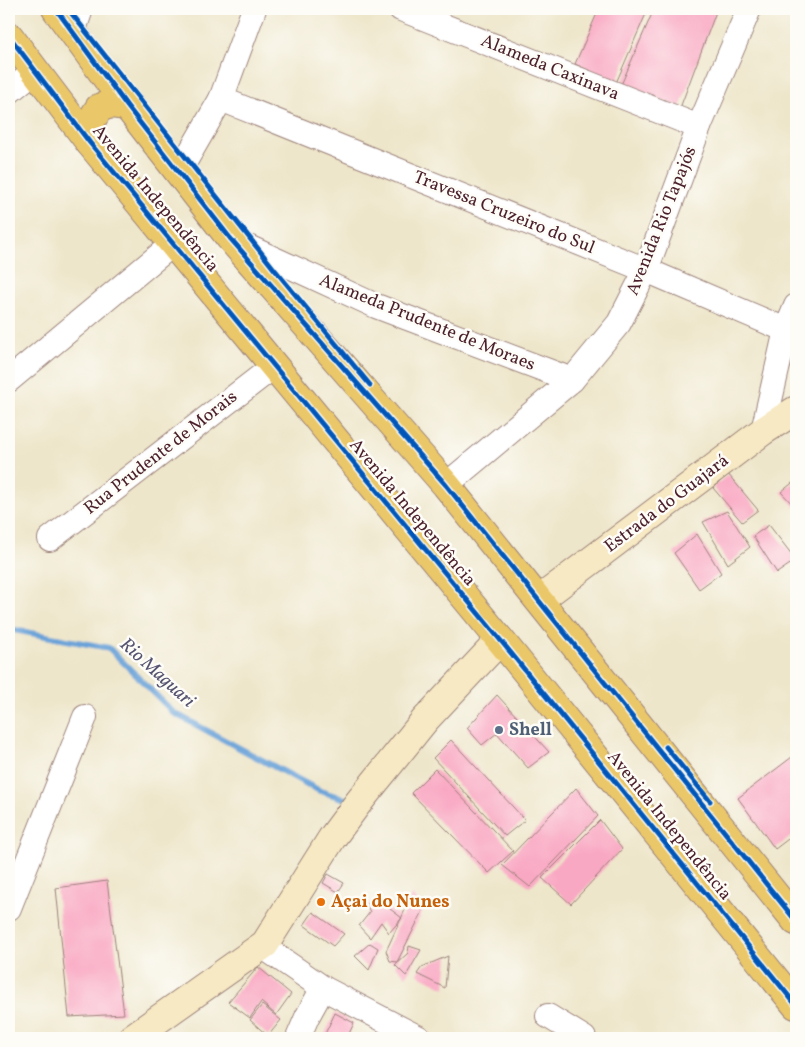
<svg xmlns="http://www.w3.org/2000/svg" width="805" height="1047" font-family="Vollkorn,serif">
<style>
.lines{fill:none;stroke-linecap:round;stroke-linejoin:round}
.stream{stroke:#69a2d8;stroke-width:6}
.building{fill:#f9a8c3}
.street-casing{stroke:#9c827a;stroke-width:26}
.secondary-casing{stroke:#9c827a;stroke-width:30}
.primary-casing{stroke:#9c827a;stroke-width:30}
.street{stroke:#fff;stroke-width:24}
.secondary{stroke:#f7e9c3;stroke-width:28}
.primary{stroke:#eac769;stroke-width:28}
.cycleway-casing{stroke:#fdfcf7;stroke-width:8}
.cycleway{stroke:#0057b8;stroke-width:5}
.service-dot{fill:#5c6f8a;stroke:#fdfcf7;stroke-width:2}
.food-dot{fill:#e8710a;stroke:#fdfcf7;stroke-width:2}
.labels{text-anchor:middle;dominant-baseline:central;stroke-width:5;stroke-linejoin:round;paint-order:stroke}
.street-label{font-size:18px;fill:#4a1f2b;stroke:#fdfcf7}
.service-label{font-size:18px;font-weight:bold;fill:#4e5e75;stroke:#fdfcf7;text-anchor:start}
.food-label{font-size:18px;font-weight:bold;fill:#c56008;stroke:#fdfcf7;text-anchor:start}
.water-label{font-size:19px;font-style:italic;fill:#565370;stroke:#fdfcf7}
</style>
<rect width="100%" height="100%" fill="#fdfcf7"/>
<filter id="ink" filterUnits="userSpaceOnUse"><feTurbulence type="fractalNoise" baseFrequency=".02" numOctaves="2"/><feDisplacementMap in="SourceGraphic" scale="10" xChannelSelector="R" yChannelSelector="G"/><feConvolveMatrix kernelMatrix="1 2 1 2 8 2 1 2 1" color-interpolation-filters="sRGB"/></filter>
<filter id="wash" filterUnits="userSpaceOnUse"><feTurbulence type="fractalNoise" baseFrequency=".0096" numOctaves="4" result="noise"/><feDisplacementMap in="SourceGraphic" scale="20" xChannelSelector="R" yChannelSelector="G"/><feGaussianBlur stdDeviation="1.12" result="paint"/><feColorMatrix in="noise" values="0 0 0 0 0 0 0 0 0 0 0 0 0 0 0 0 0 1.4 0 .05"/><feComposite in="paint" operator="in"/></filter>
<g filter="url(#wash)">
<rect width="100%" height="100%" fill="#eee6ca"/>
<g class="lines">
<polyline class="stream" points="9,629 109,648 174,713 320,791 352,801"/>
</g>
<g id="blocks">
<g class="building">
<polygon points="599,9 648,9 616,83 575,64"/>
<polygon points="654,9 717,9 680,108 621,85"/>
<polygon points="728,474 758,510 742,522 713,488"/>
<polygon points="796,480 796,508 781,492"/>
<polygon points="727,511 750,547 728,564 703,522"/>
<polygon points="769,525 796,560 777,573 753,536"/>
<polygon points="697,534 721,573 699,589 674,553"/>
<polygon points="497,695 549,752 528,768 497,733 482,745 467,728"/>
<polygon points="451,740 525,820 505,836 433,758"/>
<polygon points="796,754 796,833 775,849 738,798"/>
<polygon points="435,769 513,851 489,873 411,793"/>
<polygon points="576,788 598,816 530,887 502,865"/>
<polygon points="600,820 622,849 571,904 542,878"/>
<polygon points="328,874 344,883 338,892 323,883"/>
<polygon points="107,881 124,1014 69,1017 56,888"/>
<polygon points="412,895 424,909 397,962 390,961 386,951"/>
<polygon points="377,899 402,918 389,933 381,922 370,938 359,926 370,912 366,904"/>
<polygon points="313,912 344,934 333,946 304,925"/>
<polygon points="370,943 378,948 369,970 355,956"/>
<polygon points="409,946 421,950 406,976 395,965 408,953"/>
<polygon points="448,956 445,988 417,974 422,967"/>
<polygon points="258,967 291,994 276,1015 261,1002 250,1018 228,1002"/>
<polygon points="262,1005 281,1020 268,1036 250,1020"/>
<polygon points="335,1013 354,1023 347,1038 324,1036"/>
</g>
</g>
</g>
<g filter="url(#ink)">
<use href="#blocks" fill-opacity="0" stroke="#9c827a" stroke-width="1"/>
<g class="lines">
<g class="street-casing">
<g id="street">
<polyline points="401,9 699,127"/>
<polyline points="73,33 81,9"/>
<polyline points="9,92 36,70"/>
<polyline points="221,99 646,270 786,330"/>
<polyline points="179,172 221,99 254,9"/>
<polyline points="231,239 376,306 572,380"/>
<polyline points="9,380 174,243"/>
<polyline points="763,431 786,330 796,306"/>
<polyline points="446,485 572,380 619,323 646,270 699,127 749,9"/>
<polyline points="50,539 273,367"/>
<polyline points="9,908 85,717"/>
<polyline points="262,946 323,988 419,1038"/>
<polyline points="548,1016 584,1038"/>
<polyline points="298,1038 307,1017 323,988"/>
</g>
</g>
<g class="secondary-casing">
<g id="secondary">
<polyline points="539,600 763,431 796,410"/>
<polyline points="132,1038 265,944 332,838 358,803 425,720 500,640"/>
</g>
</g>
<g class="primary-casing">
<g id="primary">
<polyline points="56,9 127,106 230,238 446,485 796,921"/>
<polyline points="9,36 90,143 511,653 796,1005"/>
<polyline points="90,143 91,121 99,108 111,104 127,106"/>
</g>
</g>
<use href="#street" class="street"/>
<use href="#secondary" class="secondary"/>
<use href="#primary" class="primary"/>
<g class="cycleway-casing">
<g id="cycleway">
<polyline points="56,9 127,106 230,238 446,485 796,921"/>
<polyline points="68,9 275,270 370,385"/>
<polyline points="9,36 90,143 511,653 796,1005"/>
<polyline points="666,747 710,801"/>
</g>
</g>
<use href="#cycleway" class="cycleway"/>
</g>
</g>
<circle class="service-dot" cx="499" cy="730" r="5"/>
<circle class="food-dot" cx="321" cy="902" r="5"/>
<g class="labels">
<g class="street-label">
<text transform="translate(550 68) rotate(22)">Alameda Caxinava</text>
<text transform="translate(155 199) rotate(50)">Avenida Independência</text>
<text transform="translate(504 213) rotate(22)">Travessa Cruzeiro do Sul</text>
<text transform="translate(662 221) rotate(-68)">Avenida Rio Tapajós</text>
<text transform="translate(427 323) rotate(22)">Alameda Prudente de Moraes</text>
<text transform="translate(161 453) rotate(-38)">Rua Prudente de Morais</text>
<text transform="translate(667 504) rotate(-37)">Estrada do Guajará</text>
<text transform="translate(412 513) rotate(50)">Avenida Independência</text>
<text transform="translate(669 826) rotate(51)">Avenida Independência</text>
</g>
<g class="service-label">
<text x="509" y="730">Shell</text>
</g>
<g class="food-label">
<text x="331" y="902">Açai do Nunes</text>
</g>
<g class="water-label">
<text transform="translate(157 673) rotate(42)">Rio Maguari</text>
</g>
</g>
<rect width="805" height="1047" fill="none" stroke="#fdfcf7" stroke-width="30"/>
</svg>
